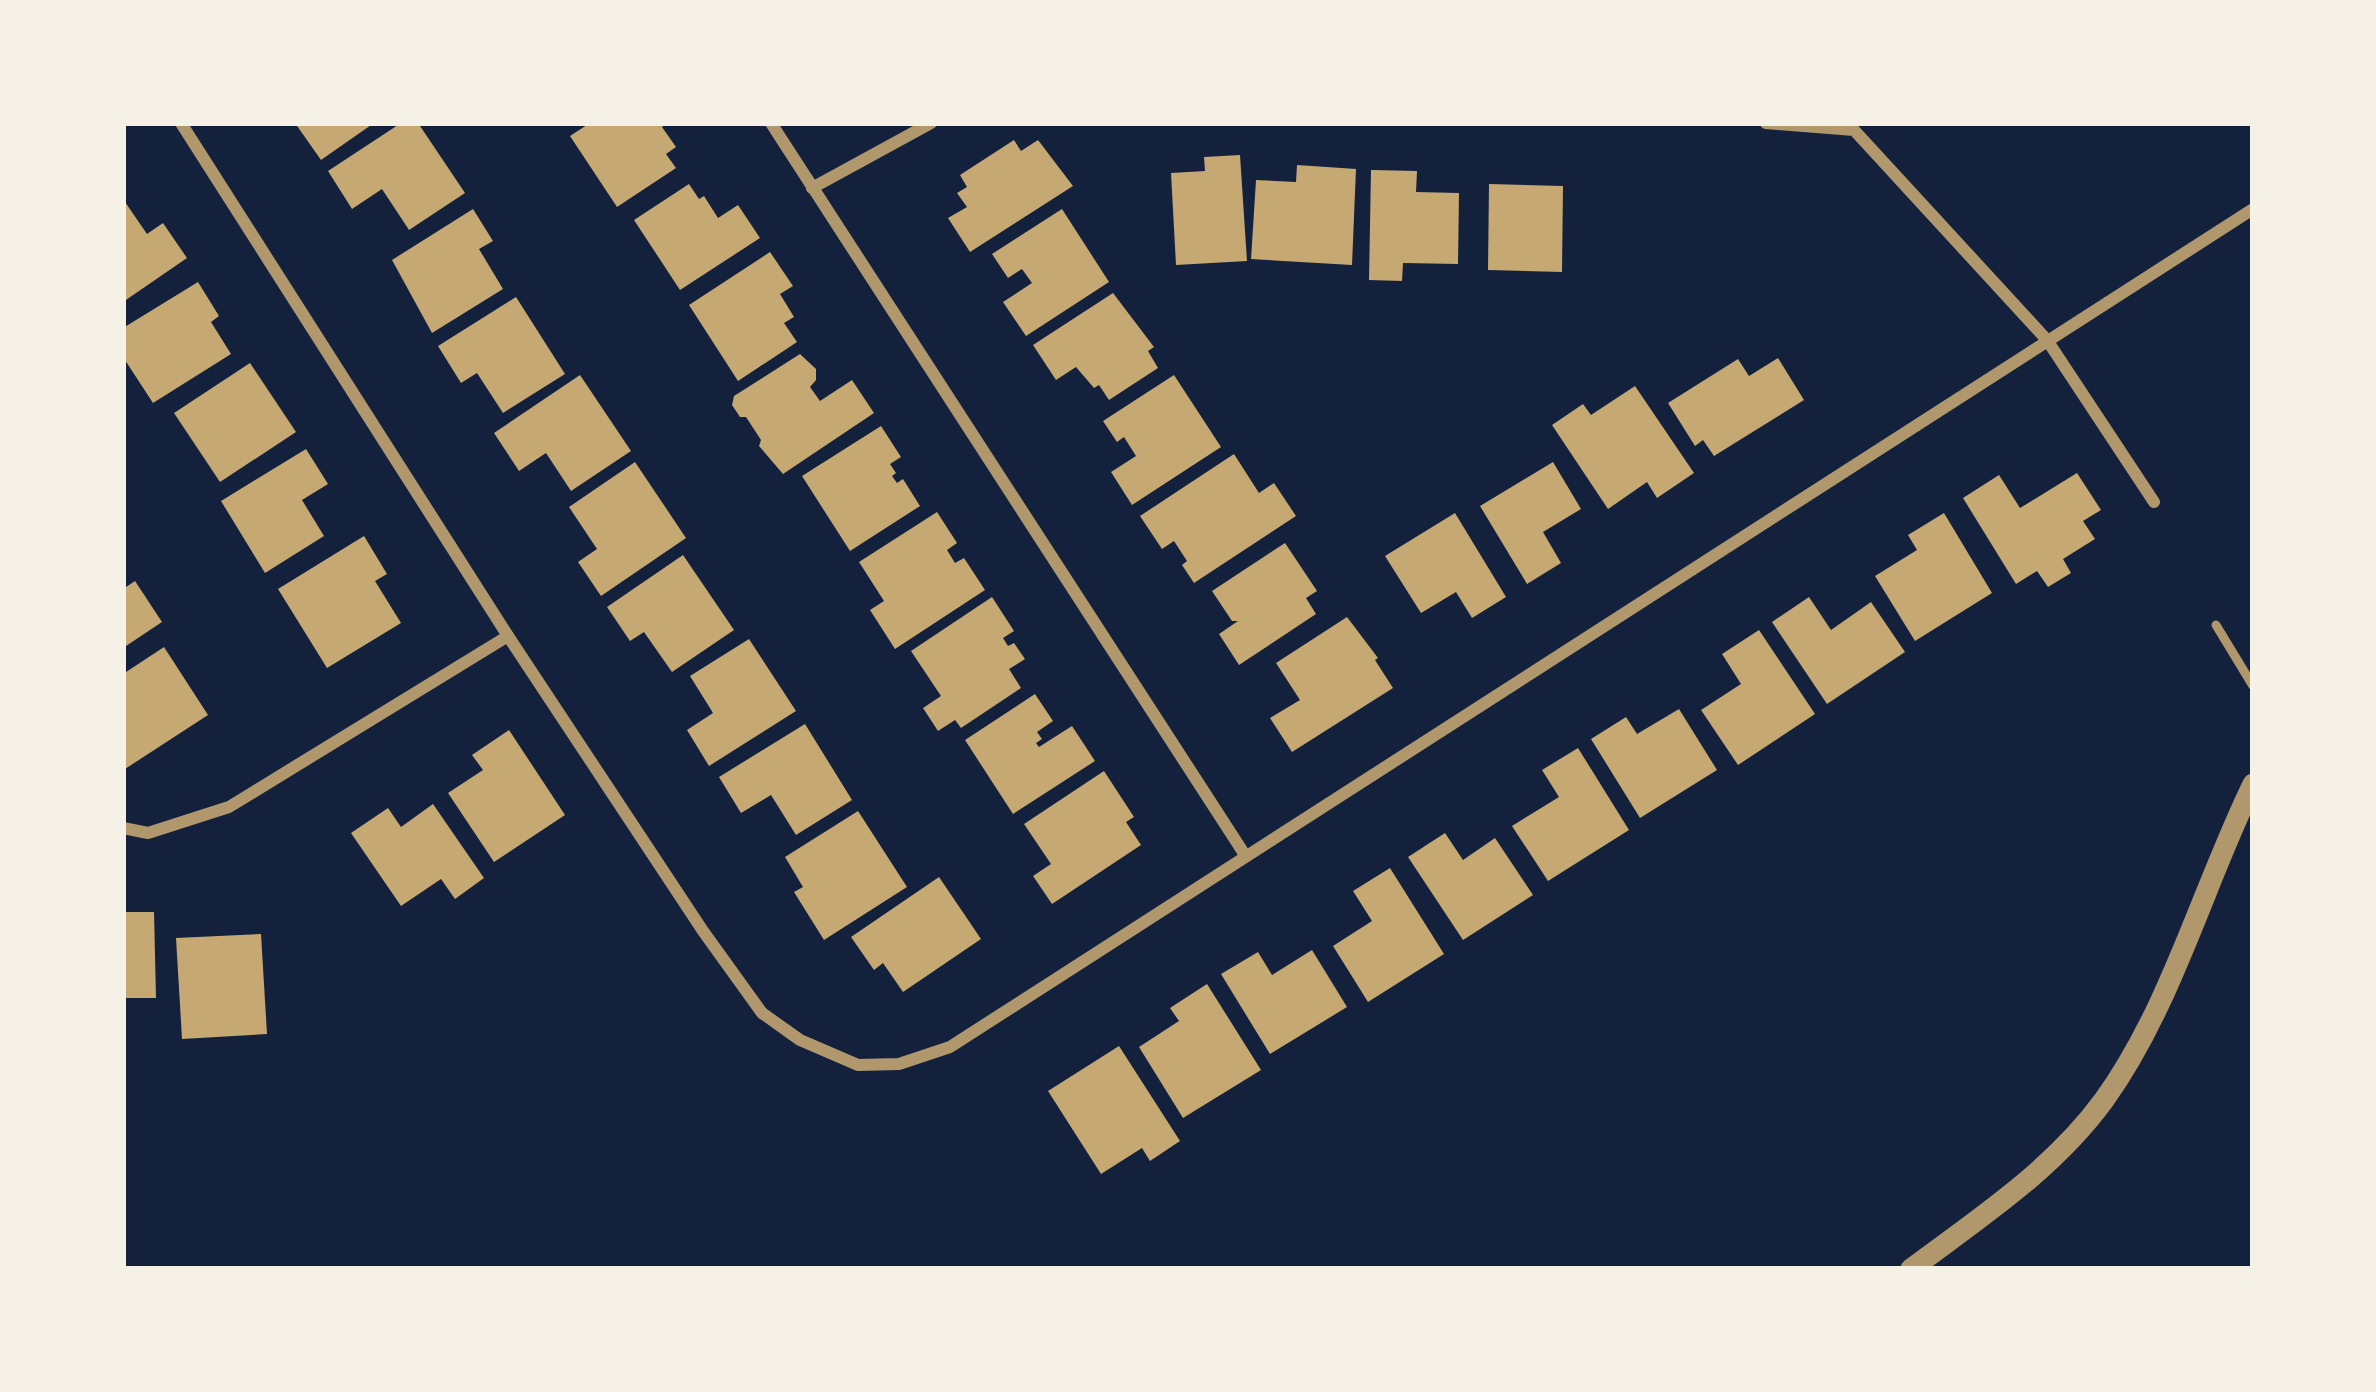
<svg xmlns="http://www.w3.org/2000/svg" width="2376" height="1392" font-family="'Varela Round',sans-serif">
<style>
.building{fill:#c6a872}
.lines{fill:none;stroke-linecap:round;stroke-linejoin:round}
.service{stroke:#b1986c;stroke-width:9}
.minor{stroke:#b1986c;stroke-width:12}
.tertiary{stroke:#b1986c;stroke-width:21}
</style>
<rect width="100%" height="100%" fill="#14213d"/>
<g class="building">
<polygon points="295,123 374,123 321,160"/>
<polygon points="401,123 418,123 465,193 409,230 382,189 352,209 328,171"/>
<polygon points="590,123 667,123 662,127 676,147 666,154 676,168 617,207 570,136"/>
<polygon points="1014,140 1021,151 1038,140 1073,186 970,252 948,218 967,207 957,193 967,187 960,175"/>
<polygon points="1240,155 1247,261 1176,265 1171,173 1205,171 1204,157"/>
<polygon points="1297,165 1356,169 1352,265 1251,259 1256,180 1296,182"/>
<polygon points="1371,170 1417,171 1416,192 1459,193 1458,264 1403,263 1402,281 1369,280"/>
<polygon points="689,184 699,199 704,196 718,218 738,205 760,238 680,290 634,220"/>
<polygon points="1489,184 1563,186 1562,272 1488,270"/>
<polygon points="123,199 147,234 163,223 187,258 123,302"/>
<polygon points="473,209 493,241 479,249 503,289 432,333 392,260"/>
<polygon points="1062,209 1109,282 1026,336 1003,302 1032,283 1022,269 1008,278 992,254"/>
<polygon points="770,252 793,286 780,294 794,317 784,323 797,342 738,381 689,305"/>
<polygon points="198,282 219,316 211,322 231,354 153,403 123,357 123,328"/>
<polygon points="1113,293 1154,347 1148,351 1158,368 1109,400 1099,385 1094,388 1076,367 1056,380 1033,345"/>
<polygon points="516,297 565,374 503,413 477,373 461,383 438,346"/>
<polygon points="800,354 816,369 816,380 810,387 820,401 852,380 874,413 783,474 759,446 761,440 746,417 740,417 732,405 734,396"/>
<polygon points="1778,358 1804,400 1714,456 1703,440 1695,446 1668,403 1738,359 1749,376"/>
<polygon points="250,363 296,432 220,482 174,413"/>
<polygon points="580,375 631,451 571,491 546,453 519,471 494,433"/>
<polygon points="1174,375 1221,447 1132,505 1111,472 1136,456 1124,437 1117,442 1103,421"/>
<polygon points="1635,386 1694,473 1657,498 1647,482 1608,509 1552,425 1583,404 1591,415"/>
<polygon points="881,426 901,457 890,464 896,473 892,476 897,483 903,479 920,506 850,551 802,476"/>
<polygon points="306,449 328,484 302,500 324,536 265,573 221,501"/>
<polygon points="1234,454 1259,493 1274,483 1296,516 1194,583 1182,565 1187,561 1174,541 1162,549 1140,516"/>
<polygon points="635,462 686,538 601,596 578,562 597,549 569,507"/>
<polygon points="1553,462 1581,509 1543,532 1561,563 1527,584 1480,506"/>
<polygon points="2077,473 2101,510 2083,521 2095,539 2063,559 2071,573 2048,587 2037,571 2016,584 1963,498 1999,475 2020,508"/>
<polygon points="937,512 957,543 947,550 955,563 964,558 985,590 895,649 870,610 884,601 859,562"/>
<polygon points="1455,513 1506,597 1472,618 1456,592 1421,613 1385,556"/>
<polygon points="1944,513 1992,593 1915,641 1875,576 1917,550 1908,535"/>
<polygon points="364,536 387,574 375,581 401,623 327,668 278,589"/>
<polygon points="1285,543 1317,591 1306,598 1316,614 1239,665 1219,634 1238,621 1232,621 1212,591"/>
<polygon points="683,555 734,630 672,672 644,632 630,641 607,607"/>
<polygon points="135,581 162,622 123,648 123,589"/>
<polygon points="992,597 1014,631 1003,638 1008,646 1014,643 1025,659 1009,669 1021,688 961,728 955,720 938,731 923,708 941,696 911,651"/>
<polygon points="1809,597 1831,630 1871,602 1905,652 1827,704 1772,622"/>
<polygon points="1347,617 1378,658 1375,660 1393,688 1292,752 1270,718 1300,700 1276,663"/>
<polygon points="1759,630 1815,714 1738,765 1701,710 1741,684 1722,654"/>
<polygon points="749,639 796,711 709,766 687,730 713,713 690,676"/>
<polygon points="164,647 208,715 125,769 123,674"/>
<polygon points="1035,694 1053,721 1037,732 1042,739 1036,743 1039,747 1072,726 1095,761 1013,814 965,740"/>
<polygon points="1679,709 1717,770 1640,818 1591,739 1626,717 1637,734"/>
<polygon points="805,724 852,800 796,835 771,795 741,813 719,777"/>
<polygon points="509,730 565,815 494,862 448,793 483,770 472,755"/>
<polygon points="1578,748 1629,830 1548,881 1512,826 1559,797 1542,770"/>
<polygon points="1104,771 1134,817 1126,822 1141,845 1052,904 1033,876 1051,864 1024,824"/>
<polygon points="433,804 484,878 455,899 441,879 401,906 351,833 388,808 401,827"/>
<polygon points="858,811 907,887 824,940 794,892 803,887 785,857"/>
<polygon points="1445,833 1463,860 1495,838 1533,895 1463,940 1408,857"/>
<polygon points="1390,868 1444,954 1368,1002 1333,946 1372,921 1353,891"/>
<polygon points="939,877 981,939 903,992 883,963 874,970 851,937"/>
<polygon points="123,912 154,912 156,998 123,998"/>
<polygon points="261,934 267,1034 182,1039 176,938"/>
<polygon points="1312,950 1347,1007 1270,1054 1221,974 1258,952 1272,975"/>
<polygon points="1207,984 1261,1070 1183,1118 1139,1047 1179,1021 1170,1008"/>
<polygon points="1119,1046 1180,1141 1150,1161 1142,1148 1101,1174 1048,1091"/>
</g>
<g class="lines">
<polyline class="service" points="2216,625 2253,686"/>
<g class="minor">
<polyline points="181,123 508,636 703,931 762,1013 800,1040 858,1065 899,1064 950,1047 2253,209"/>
<polyline points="771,123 1245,855"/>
<polyline points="1766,123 1854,130 2047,340 2154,502"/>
<polyline points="812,188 931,123"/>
<polyline points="123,828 148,833 229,807 508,636"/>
</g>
<path class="tertiary" d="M1911 1269C1979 1218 2053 1170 2104 1100 2171 1007 2203 886 2253 784"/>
</g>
<rect width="2376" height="1392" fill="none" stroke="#f6f1e7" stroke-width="252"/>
</svg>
